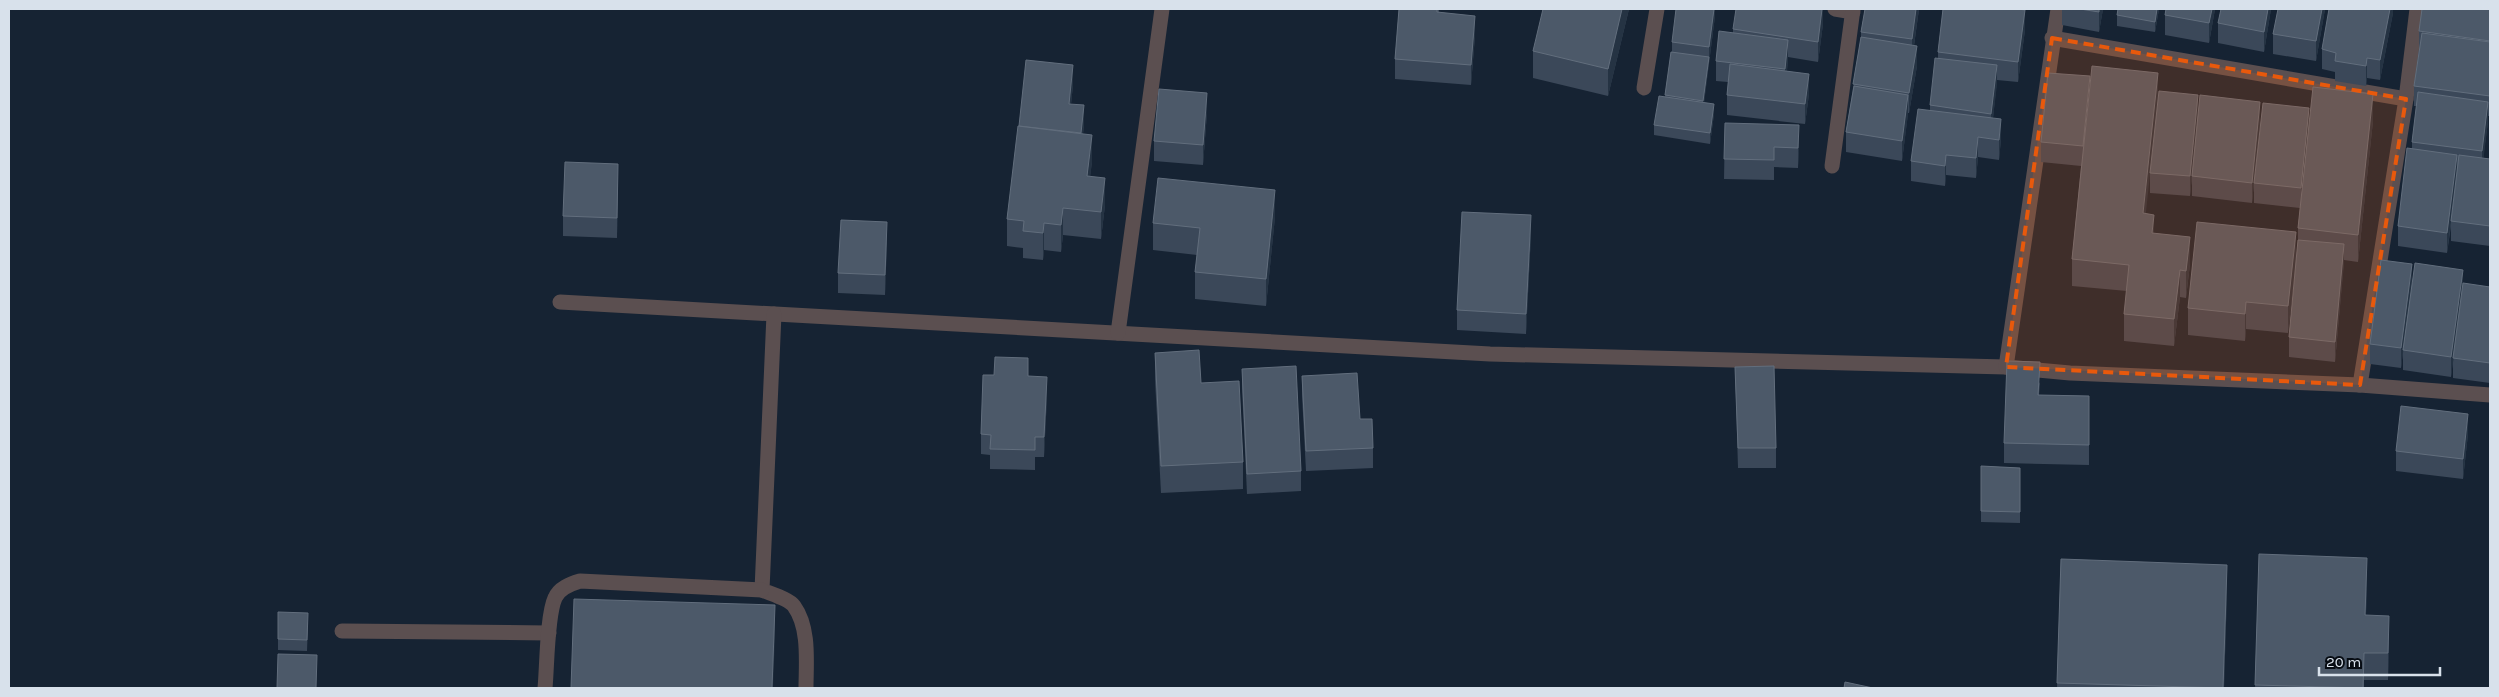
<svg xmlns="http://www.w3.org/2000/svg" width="2499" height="697" font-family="Karla,sans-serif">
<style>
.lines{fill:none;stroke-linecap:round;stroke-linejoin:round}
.minor{stroke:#5b4f50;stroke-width:15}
.wall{fill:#3b4859}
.shaded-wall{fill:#253343}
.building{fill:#4c5969;stroke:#626e7d}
.marked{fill:#e8590c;fill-opacity:0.2;stroke:#e8590c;stroke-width:4;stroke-dasharray:10 6;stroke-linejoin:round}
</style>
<rect width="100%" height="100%" fill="#162333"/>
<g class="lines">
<g class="minor">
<polyline points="1835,9 1853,12"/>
<polyline points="2052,38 2406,99"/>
<polyline points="1644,88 1657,9"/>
<polyline points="1832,166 1853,9"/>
<polyline points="560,302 1490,354 2006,367 2070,373 2360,385 2490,395"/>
<path d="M774 314 762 590C771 594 789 599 794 606 810 628 806 663 806 688"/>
<polyline points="1118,333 1162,9"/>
<polyline points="2006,367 2058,9"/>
<polyline points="2360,385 2406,99 2417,9"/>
<polyline points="342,631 549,633"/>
<path d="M545 688C547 668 547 615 555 598 559 588 570 584 580 581L762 590"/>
</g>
</g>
<g class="wall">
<polygon points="1399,9 1439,9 1439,12 1475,36 1471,85 1395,79 1395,59"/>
<polygon points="1629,9 1608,96 1533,78 1533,51"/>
<polygon points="1715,9 1715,16 1704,102 1714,114 1710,144 1654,135 1654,125 1665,97 1671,52 1672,52 1672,42"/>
<polygon points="1823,9 1823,24 1818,62 1788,57 1787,71 1809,94 1805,124 1727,115 1727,95 1728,82 1716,81 1716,61 1733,33 1733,29"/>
<polygon points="1865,9 1919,9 1914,46 1917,66 1909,113 1908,113 1902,161 1846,152 1846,132 1861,37 1861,32"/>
<polygon points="1943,9 2024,9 2025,30 2018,82 1997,80 1993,118 2001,139 1999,160 1978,157 1976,178 1946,175 1945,186 1911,181 1911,161 1930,110 1930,105 1938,58 1938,52"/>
<polygon points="2062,9 2103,9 2099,32 2062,25"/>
<polygon points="2159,9 2155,32 2117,26 2117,15"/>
<polygon points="2215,9 2209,43 2165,35 2165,15"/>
<polygon points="2221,9 2271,9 2264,52 2218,43 2218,23"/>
<polygon points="2278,9 2325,9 2316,61 2273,54 2273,34"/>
<polygon points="2393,9 2393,13 2380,80 2367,78 2366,86 2335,81 2335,72 2322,69 2322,49"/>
<polygon points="2490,9 2490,116 2488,116 2488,122 2483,158 2490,159 2490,146 2490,246 2451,241 2451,226 2447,253 2398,246 2398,226 2412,149 2412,142 2417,106 2414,106 2414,86 2419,49 2419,31"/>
<polygon points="2048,73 2146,214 2154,233 2190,264 2186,298 2180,297 2174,346 2124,341 2124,314 2127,291 2072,286 2072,259 2081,166 2041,162 2041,142"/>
<polygon points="1073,85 1071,104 1084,125 1083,134 1092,162 1090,176 1105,205 1101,239 1063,235 1061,252 1044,250 1043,260 1023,258 1023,248 1007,246 1007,219 1019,126"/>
<polygon points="1207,113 1203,165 1154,161 1154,141"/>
<polygon points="2198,115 2260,122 2252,203 2192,196 2192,176 2190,196 2150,193 2150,173"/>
<polygon points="2309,118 2373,121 2358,262 2344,260 2335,362 2289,357 2289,337 2298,245 2298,228 2300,208 2254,203 2254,183"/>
<polygon points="1725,123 1799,145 1798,168 1774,167 1774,180 1724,179"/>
<polygon points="618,184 617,238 563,236 563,216"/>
<polygon points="1275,217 1266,306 1195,299 1195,272 1197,255 1153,250 1153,223"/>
<polygon points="1531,235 1526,334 1457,330 1457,310"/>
<polygon points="887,242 885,295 838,293 838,273"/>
<polygon points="2296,259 2288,333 2246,329 2245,341 2188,335 2188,308"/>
<polygon points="2412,283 2463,289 2490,287 2490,383 2453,378 2453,360 2451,377 2403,370 2403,352 2401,368 2370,364 2370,344"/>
<polygon points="1155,353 1201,383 1243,462 1243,489 1161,493 1155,380"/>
<polygon points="1735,367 1776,448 1776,468 1738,468"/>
<polygon points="1242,369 1301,471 1301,491 1247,494 1242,389"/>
<polygon points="1028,376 1047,397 1044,457 1035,457 1035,470 990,469 990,455 981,454 981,434"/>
<polygon points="1302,376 1360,419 1373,448 1373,468 1306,471 1302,396"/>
<polygon points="2040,382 2039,395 2089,396 2089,465 2004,463 2004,443"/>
<polygon points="2468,434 2463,479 2396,471 2396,451"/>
<polygon points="1981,466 2020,468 2020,523 1981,522"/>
<polygon points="2259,554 2367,585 2366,615 2389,643 2388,680 2364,680 2364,688 2255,688"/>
<polygon points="2061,559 2227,592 2224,688 2057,688"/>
<polygon points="278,612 308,623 307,651 278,650"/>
</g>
<g class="shaded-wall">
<polygon points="1622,9 1629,9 1608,96 1608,69"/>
<polygon points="1714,9 1715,9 1715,16 1703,112 1703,101 1709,57 1709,47"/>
<polygon points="1822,9 1823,9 1823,24 1818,62 1818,42"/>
<polygon points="1916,9 1919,9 1912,59 1912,39"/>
<polygon points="2099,9 2103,9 2099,32"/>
<polygon points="2157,9 2159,9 2155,32 2155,22"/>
<polygon points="2212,9 2215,9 2209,43 2209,23"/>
<polygon points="2268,9 2271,9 2264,52 2264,32"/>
<polygon points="2322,9 2325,9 2316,61 2316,41"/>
<polygon points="2390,9 2393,9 2393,13 2380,80 2380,60"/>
<polygon points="2025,10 2025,30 2018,82 2018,62"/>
<polygon points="1475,16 1475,36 1471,85 1471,65"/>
<polygon points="1788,40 1788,60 1785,89 1785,69"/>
<polygon points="1917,46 1917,66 1909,113 1909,93"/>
<polygon points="2367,58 2367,78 2366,86 2366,66"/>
<polygon points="1073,65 1073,85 1069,124 1069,104"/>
<polygon points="1997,65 1997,85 1991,134 1991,114"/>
<polygon points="2158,73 2158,100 2143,240 2143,213"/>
<polygon points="1809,74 1809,94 1805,124 1805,104"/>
<polygon points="1207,93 1207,113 1203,165 1203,145"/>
<polygon points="2373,94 2373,121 2358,262 2358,235"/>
<polygon points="1908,95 1908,115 1902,161 1902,141"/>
<polygon points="2198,95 2198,115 2190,196 2190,176"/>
<polygon points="2260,102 2260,122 2252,203 2252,183"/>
<polygon points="2488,102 2488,122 2482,171 2482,151"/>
<polygon points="1714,104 1714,114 1710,144 1710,133"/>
<polygon points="1084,105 1084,125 1080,157 1080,137"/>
<polygon points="2309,108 2309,128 2301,208 2301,188"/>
<polygon points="2001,119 2001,139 1999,160 1999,140"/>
<polygon points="1799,125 1799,145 1798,168 1798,148"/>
<polygon points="1092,135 1092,162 1087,203 1087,176"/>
<polygon points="1978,137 1978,157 1976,178 1976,158"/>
<polygon points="1946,155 1946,175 1945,186 1945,166"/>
<polygon points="2457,155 2457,175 2447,253 2447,233"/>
<polygon points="618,164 618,184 617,238 617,218"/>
<polygon points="1105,178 1105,205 1101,239 1101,212"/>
<polygon points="1275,190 1275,217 1266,306 1266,279"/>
<polygon points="1063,208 1063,235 1061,252 1061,225"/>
<polygon points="1531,215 1531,235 1526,334 1526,314"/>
<polygon points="2154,215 2154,242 2152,233"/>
<polygon points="887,222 887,242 885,295 885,275"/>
<polygon points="1044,223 1044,250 1043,260 1043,233"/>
<polygon points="2296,232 2296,259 2288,333 2288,306"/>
<polygon points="2190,237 2190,264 2186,298 2186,271"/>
<polygon points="2344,244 2344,264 2335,362 2335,342"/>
<polygon points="2412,264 2412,284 2401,368 2401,348"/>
<polygon points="2180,270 2180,297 2174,346 2174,319"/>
<polygon points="2463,270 2463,290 2451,377 2451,357"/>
<polygon points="2246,302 2246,329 2245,341 2245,314"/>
<polygon points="1047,377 1047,397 1044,457 1044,437"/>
<polygon points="2468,414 2468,434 2463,479 2463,459"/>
<polygon points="2367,558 2367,585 2365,642 2365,615"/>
<polygon points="2227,565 2227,592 2224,688 2223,688"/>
<polygon points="775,605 775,637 773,688 772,688"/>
<polygon points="2389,616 2389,643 2388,680 2388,653"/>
</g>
<g class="building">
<polygon points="1399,9 1437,9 1437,12 1475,16 1471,65 1395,59"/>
<polygon points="1543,9 1622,9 1608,69 1533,51"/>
<polygon points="1676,9 1714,9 1709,47 1672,42"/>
<polygon points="1736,9 1822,9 1818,42 1733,29"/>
<polygon points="1865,9 1916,9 1912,39 1861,32"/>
<polygon points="1943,9 2018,9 2025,10 2018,62 1938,52"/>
<polygon points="2080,9 2099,9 2099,12"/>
<polygon points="2118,9 2157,9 2155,22 2117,15"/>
<polygon points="2166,9 2212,9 2209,23 2165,15"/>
<polygon points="2221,9 2268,9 2264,32 2218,23"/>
<polygon points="2278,9 2322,9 2316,41 2273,34"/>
<polygon points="2329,9 2390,9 2380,60 2367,58 2366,66 2335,61 2336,53 2322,49"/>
<polygon points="2422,9 2490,9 2490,41 2419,31"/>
<polygon points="1719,31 1788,40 1785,69 1716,61"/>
<polygon points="2422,33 2490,42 2490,96 2414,86"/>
<polygon points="1861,37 1917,46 1909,93 1853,84"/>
<polygon points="1671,52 1709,57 1703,101 1665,95"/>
<polygon points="1935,58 1997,65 1991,114 1930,105"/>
<polygon points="1026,60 1073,65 1069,104 1084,105 1081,133 1019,126"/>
<polygon points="1730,64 1809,74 1805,104 1727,95"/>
<polygon points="2092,66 2158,73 2143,213 2154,215 2152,233 2190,237 2186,271 2180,270 2174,319 2124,314 2129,265 2072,259"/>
<polygon points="2048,73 2090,76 2083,146 2041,142"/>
<polygon points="1854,86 1908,95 1902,141 1846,132"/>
<polygon points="2313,87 2373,94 2358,235 2298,228"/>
<polygon points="1159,89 1207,93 1203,145 1154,141"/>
<polygon points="2159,91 2198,95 2190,176 2150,173"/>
<polygon points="2418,92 2488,102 2482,151 2412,142"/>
<polygon points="2200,95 2260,102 2252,183 2192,176"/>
<polygon points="1659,96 1714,104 1710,133 1654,125"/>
<polygon points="2263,103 2309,108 2301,188 2254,183"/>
<polygon points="1918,109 2001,119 1999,140 1978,137 1976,158 1946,155 1945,166 1911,161"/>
<polygon points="1725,123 1799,125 1798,148 1774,147 1774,160 1724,159"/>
<polygon points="1018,126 1092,135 1087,176 1105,178 1101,212 1063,208 1061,225 1044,223 1043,233 1023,231 1024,221 1007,219"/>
<polygon points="2407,148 2457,155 2447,233 2398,226"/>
<polygon points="2459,155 2490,159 2490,226 2451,221"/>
<polygon points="565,162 618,164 617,218 563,216"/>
<polygon points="1158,178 1275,190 1266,279 1195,272 1200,228 1153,223"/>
<polygon points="1462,212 1531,215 1526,314 1457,310"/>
<polygon points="841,220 887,222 885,275 838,273"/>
<polygon points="2197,222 2296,232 2288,306 2246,302 2245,314 2188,308"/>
<polygon points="2298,240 2344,244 2335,342 2289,337"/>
<polygon points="2381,260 2412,264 2401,348 2370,344"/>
<polygon points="2415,263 2463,270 2451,357 2403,350"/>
<polygon points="2463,283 2490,287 2490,363 2453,358"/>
<polygon points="1199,350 1201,383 1239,381 1243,462 1161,466 1155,353"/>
<polygon points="995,357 1028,358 1028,376 1047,377 1044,437 1035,437 1035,450 990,449 991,435 981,434 983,375 994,375"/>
<polygon points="2007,361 2040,362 2038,395 2089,396 2089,445 2004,443"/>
<polygon points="1296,366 1301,471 1247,474 1242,369"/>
<polygon points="1774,366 1776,448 1738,448 1735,367"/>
<polygon points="1357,373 1360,419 1372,419 1373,448 1306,451 1302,376"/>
<polygon points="2401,406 2468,414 2463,459 2396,451"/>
<polygon points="1981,466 2020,468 2020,512 1981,511"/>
<polygon points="2259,554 2367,558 2365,615 2389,616 2388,653 2364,653 2363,688 2255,685"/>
<polygon points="2061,559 2227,565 2223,688 2057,683"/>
<polygon points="574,599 775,605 772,688 571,688"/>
<polygon points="278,612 308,613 307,640 278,639"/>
<polygon points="278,654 317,655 316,688 277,688"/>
<polygon points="1845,682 1873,688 1844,688"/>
</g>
<path class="marked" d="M2052 38 2406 99 2360 385 2006 367Z"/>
<rect width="2499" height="697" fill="none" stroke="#d8e1eb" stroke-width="20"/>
<path d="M2319 667v8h121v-8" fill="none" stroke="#d8e1eb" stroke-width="2.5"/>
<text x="2326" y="667" font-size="15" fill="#d8e1eb" stroke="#070c13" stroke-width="4" paint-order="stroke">20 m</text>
</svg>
